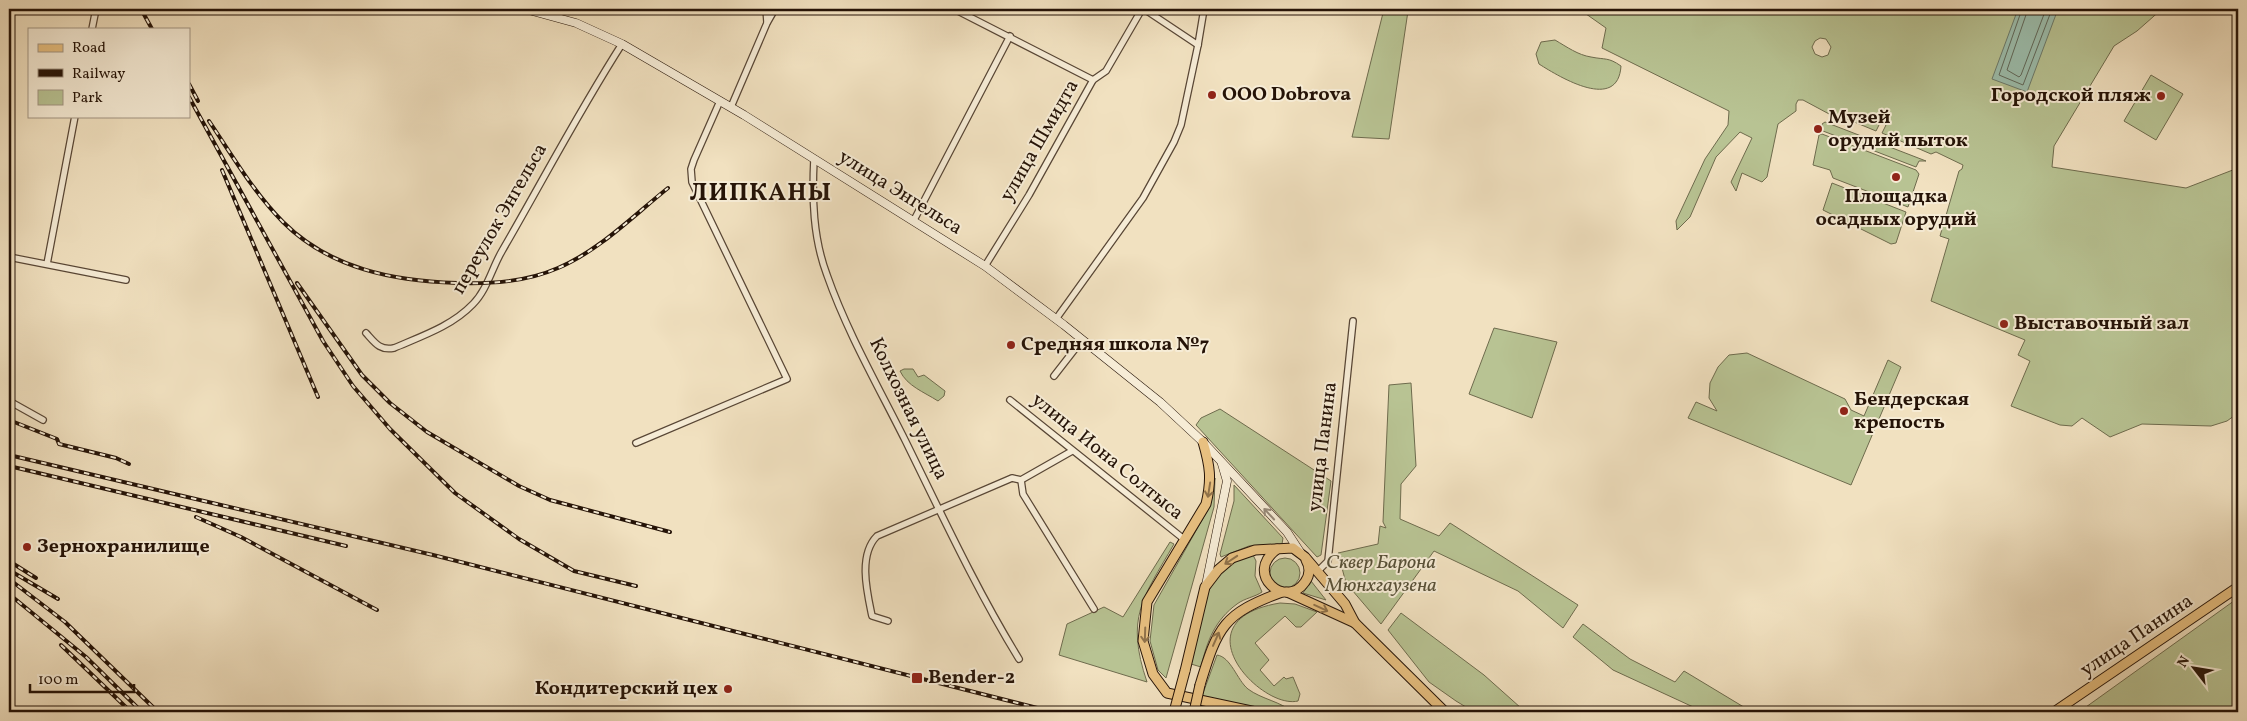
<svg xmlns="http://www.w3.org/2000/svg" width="2247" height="721" font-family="Vollkorn,serif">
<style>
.green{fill:#b8c393;stroke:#6e6b4d;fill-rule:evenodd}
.water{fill:#9cbead;stroke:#6c7a6b}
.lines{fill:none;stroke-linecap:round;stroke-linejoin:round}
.shore{stroke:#60685a;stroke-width:1}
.street-casing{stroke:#584635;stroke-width:8}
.secondary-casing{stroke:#251307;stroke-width:9}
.primary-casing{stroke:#251307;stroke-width:11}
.street{stroke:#f6ecd6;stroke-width:5.5}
.secondary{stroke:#f6ecd6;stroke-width:8}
.primary{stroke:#e8c080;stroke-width:9}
.rail-casing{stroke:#251307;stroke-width:4}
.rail{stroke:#f6ecd6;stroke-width:2;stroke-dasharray:5.5;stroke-linecap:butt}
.primary-bridge-casing{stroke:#251307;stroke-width:11;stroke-linecap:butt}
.primary-bridge{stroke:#e8c080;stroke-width:9}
.oneway{stroke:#90724a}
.oneway2{stroke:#988a79}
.poi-dot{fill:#8f2418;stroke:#f6ecd6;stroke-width:2}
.labels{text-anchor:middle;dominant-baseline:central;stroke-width:4;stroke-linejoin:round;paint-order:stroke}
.poi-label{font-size:20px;font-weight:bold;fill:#251307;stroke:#f6ecd6;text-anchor:start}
.street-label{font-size:20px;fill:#251307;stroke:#f6ecd6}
.park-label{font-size:20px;font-style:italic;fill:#585138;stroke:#f6ecd6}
.district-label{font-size:25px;font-weight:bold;letter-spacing:1px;fill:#251307;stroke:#f6ecd6}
</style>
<rect width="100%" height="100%" fill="#f1e1c0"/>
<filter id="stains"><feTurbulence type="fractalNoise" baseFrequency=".004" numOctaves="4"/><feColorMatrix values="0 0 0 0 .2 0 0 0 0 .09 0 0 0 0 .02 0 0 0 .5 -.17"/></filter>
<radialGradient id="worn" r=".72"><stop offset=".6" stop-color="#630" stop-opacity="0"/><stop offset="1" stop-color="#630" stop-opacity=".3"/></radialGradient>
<g class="green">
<polygon points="1384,9 1429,9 1408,11 1389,139 1352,137"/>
<path d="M1579 9H2162L2137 31 2114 46 2054 146 2052 167 2186 188 2238 168V413L2227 421 2211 426 2142 424 2110 437 2082 418 2072 426 2060 425 2011 406 2030 361 2018 355 2025 340 1931 301 1949 239 1940 236 1959 171 1962 169 1963 165 1936 152 1931 154 1882 133 1886 125 1880 123 1876 131 1835 114 1831 115 1803 100H1798L1796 104V111L1778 124 1767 177 1762 182 1742 173 1736 191 1731 182 1752 138 1740 132 1716 157 1690 217 1677 230 1676 221 1705 159 1728 125 1729 111 1602 48 1606 28ZM1820 38 1826 39 1831 47 1828 55 1822 57 1815 54 1812 47 1815 41Z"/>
<path d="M1555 40C1567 47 1578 55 1591 57 1606 60 1608 57 1621 66 1618 112 1561 78 1539 64L1536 54 1541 42Z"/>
<polygon points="2151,75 2183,94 2156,140 2124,121"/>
<polygon points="1825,122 1926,161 1919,161 1916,167 1872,150 1875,142 1866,138 1862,146 1823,131 1822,124"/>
<polygon points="1822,134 1916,170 1919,174 1908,207 1833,178 1830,170 1813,165 1819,135"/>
<polygon points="1832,183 1906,212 1896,243 1891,244 1823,210"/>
<polygon points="1494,328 1557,342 1532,418 1469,394"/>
<polygon points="1747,353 1845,399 1851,410 1864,416 1888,360 1901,367 1851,485 1688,418 1696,402 1717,411 1709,398 1710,383 1718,367 1729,355"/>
<path d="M904 369H913L918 377 924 375 945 391 944 396 938 401C924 392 907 386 900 371Z"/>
<polygon points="1411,383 1416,466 1401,484 1400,519 1439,536 1450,523 1578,605 1563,628 1518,591 1434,551 1381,624 1346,583 1338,553 1378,544 1380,526 1386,528 1383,522 1389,385"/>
<polygon points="1220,409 1331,481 1321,555 1317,557 1196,425 1201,418"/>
<polygon points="1215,478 1214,507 1166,678 1158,670 1150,641 1154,605 1210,506"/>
<polygon points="1234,485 1283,538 1282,544 1249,546 1221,557 1220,554 1234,501"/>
<path d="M1170 542 1174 544C1143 598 1125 617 1147 682L1059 655 1067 624 1104 607 1123 617Z"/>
<path d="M1253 555 1256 561 1255 576 1262 592C1255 597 1245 598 1237 604 1215 620 1207 641 1201 667L1191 664C1201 619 1200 569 1253 555Z"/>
<circle cx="1285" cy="573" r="15"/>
<polygon points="1311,581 1326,600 1303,593"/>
<polygon points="2238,598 2238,712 2079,712"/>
<path d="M1280 603 1295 604 1317 612 1301 627H1296L1285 616 1255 643 1269 660 1260 670 1274 686 1284 677 1286 679 1293 677 1300 694 1298 701C1261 710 1176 620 1280 603Z"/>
<polygon points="1401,613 1484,675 1521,708 1519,712 1474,712 1456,701 1429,682 1388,630"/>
<polygon points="1583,624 1630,659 1675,682 1684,671 1752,712 1704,712 1613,670 1573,637"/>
<path d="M1217 655C1231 657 1237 680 1248 689 1261 699 1282 702 1292 712H1272L1202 696Z"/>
</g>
<polygon class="water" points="2018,9 2058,9 2027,92 1992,79"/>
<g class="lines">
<g class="shore">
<polyline points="2022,9 1999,75 2023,85 2052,9"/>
<polyline points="2028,9 2007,70 2019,77 2021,75 2046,9"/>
</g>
<g class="street-casing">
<g id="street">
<polyline points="766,9 767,22"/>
<polyline points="954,9 1093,80"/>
<polyline points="1144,9 1198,45"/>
<polyline points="92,29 96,9"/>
<polyline points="731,107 767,23 775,9"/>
<path d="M814 159C812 198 813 238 827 275 847 332 878 386 905 440 941 513 976 589 1019 659"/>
<polyline points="914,220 1010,36"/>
<polyline points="9,257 126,280"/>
<polyline points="47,264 75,116"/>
<polyline points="985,266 1029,195 1093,80 1106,71 1142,9"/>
<polyline points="1056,319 1143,198 1174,142 1181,125 1198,45 1204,9"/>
<path d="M366 333C375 343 380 351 394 348 422 336 452 326 473 304 487 290 492 268 502 251 542 182 579 111 622 44"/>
<polyline points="1054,376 1082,340"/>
<polyline points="1010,400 1185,540"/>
<polyline points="9,401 43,420"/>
<polyline points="636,443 787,379 692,182 691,169 694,160 720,101"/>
<polyline points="1021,480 1023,494 1094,609"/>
<polyline points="1317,572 1328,561 1353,321"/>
<path d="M888 621 872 616C867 592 858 555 877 536L1012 478 1021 480 1072 451"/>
</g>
</g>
<g class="secondary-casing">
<g id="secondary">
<polyline points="525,9 576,23 622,44 744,115 985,266 1064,325 1160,402 1203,442 1287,532 1300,552"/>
<polyline points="1206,585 1227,481 1222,464"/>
</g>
</g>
<g class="primary-casing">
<g id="primary">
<path d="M1203 442C1210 466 1212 479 1206 504L1147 602 1143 641 1153 674 1167 693 1256 712"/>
<path d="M1277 549C1243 574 1286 610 1305 582 1310 575 1310 567 1306 560"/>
<polyline points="1287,592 1355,623"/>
<polyline points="1185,671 1205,587 1218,570 1232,558 1255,550 1293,548 1305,557 1345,604 1355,623 1445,712"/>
<path d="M1200 685C1218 626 1223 614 1282 592"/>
<polyline points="2054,712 2238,587"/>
</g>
</g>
<use href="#street" class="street"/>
<use href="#secondary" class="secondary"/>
<use href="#primary" class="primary"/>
<g class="rail-casing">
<g id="rail">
<polyline points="141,9 152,29"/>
<polyline points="189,84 198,101"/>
<polyline points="189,97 323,341 353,386 390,429 455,493 519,539 574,571 636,586"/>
<path d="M209 121C232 155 254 193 283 222 330 269 394 281 457 283 491 284 526 282 558 268 600 250 633 216 668 188"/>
<polyline points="222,170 318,397"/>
<polyline points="297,283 362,375 390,403 427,432 519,486 550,500 670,532"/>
<polyline points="9,420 57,439 59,444 116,458 129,464"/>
<polyline points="9,455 433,555 1053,712"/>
<polyline points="9,466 346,546"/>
<polyline points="196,517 241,537 377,610"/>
<polyline points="9,561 36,578"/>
<polyline points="9,570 58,599"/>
<polyline points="9,579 65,622 158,712"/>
<polyline points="9,594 86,657 142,712"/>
<polyline points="61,645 131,712"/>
</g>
</g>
<use href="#rail" class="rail"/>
<g class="primary-bridge-casing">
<g id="primary-bridge">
<polyline points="1174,712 1185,671"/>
<polyline points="1194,712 1200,685"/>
</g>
</g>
<use href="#primary-bridge" class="primary-bridge"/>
</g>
<defs><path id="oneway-shaft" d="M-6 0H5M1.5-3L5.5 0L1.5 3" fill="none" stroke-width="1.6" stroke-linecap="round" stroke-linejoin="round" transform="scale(1.25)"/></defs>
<g class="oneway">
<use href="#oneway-shaft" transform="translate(1209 490) rotate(99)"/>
<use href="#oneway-shaft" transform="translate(1231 560) rotate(146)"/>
<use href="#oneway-shaft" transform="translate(1321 608) rotate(25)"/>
<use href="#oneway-shaft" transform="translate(1145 635) rotate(92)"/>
<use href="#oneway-shaft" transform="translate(1216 639) rotate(-66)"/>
</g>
<use class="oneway2" href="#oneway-shaft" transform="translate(1269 514) rotate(-133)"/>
<g class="poi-dot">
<circle cx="1212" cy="95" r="5"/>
<circle cx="2161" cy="96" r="5"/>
<circle cx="1818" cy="129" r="5"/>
<circle cx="1896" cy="177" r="5"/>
<circle cx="2004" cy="324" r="5"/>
<circle cx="1011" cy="345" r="5"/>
<circle cx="1844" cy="411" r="5"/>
<circle cx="27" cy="547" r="5"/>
<rect x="911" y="672" width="12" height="12" rx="2.5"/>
<circle cx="728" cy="689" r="5"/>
</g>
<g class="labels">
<g class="poi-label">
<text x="1222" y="95">OOO Dobrova</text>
<text x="2151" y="96" text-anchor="end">Городской пляж</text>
<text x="1828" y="118">Музей<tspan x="1828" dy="23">орудий пыток</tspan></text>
<text x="1896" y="197" text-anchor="middle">Площадка<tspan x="1896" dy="23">осадных орудий</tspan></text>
<text x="2014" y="324">Выставочный зал</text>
<text x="1021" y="345">Средняя школа №7</text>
<text x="1854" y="400">Бендерская<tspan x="1854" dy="23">крепость</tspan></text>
<text x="37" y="547">Зернохранилище</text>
<text x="928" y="678">Bender-2</text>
<text x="718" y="689" text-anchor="end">Кондитерский цех</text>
</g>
<g class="street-label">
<text transform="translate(1040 141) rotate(-60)">улица Шмидта</text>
<text transform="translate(900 193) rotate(32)">улица Энгельса</text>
<text transform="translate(500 219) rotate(-60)">переулок Энгельса</text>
<text transform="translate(908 409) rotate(64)">Колхозная улица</text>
<text transform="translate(1323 447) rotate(-83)">улица Панина</text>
<text transform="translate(1107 457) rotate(39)">улица Иона Солтыса</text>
<text transform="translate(2137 636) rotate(-34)">улица Панина</text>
</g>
<g class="park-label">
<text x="1381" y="563">Сквер Барона<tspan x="1381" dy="23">Мюнхгаузена</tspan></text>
</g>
<g class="district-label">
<text x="761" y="193">ЛИПКАНЫ</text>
</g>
</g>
<rect width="2247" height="721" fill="none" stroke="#f1e1c0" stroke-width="30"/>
<rect x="10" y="10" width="2227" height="701" fill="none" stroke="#251307" stroke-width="2.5"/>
<rect x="15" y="15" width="2217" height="691" fill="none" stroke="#251307"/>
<rect x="28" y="28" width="162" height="90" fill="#f6ecd6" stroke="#a29583"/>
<rect x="38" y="44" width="25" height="8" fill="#e8c080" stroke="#a29583"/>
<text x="72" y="52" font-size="15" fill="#251307">Road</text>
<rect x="38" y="69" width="25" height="8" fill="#251307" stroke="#a29583"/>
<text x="72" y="78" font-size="15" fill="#251307">Railway</text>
<rect x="38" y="90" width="25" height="15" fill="#b8c393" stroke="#a29583"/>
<text x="72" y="102" font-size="15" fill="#251307">Park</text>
<g transform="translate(2194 668) rotate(301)" stroke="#f6ecd6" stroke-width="4" paint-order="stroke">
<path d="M0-4L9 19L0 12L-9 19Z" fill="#251307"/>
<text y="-8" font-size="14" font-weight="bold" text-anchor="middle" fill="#251307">N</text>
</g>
<path d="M30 684v8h104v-8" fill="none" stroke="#251307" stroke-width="2.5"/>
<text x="38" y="684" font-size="15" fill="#251307" stroke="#f6ecd6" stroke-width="4" paint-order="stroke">100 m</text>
<rect width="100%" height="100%" filter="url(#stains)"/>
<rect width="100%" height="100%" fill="url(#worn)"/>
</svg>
